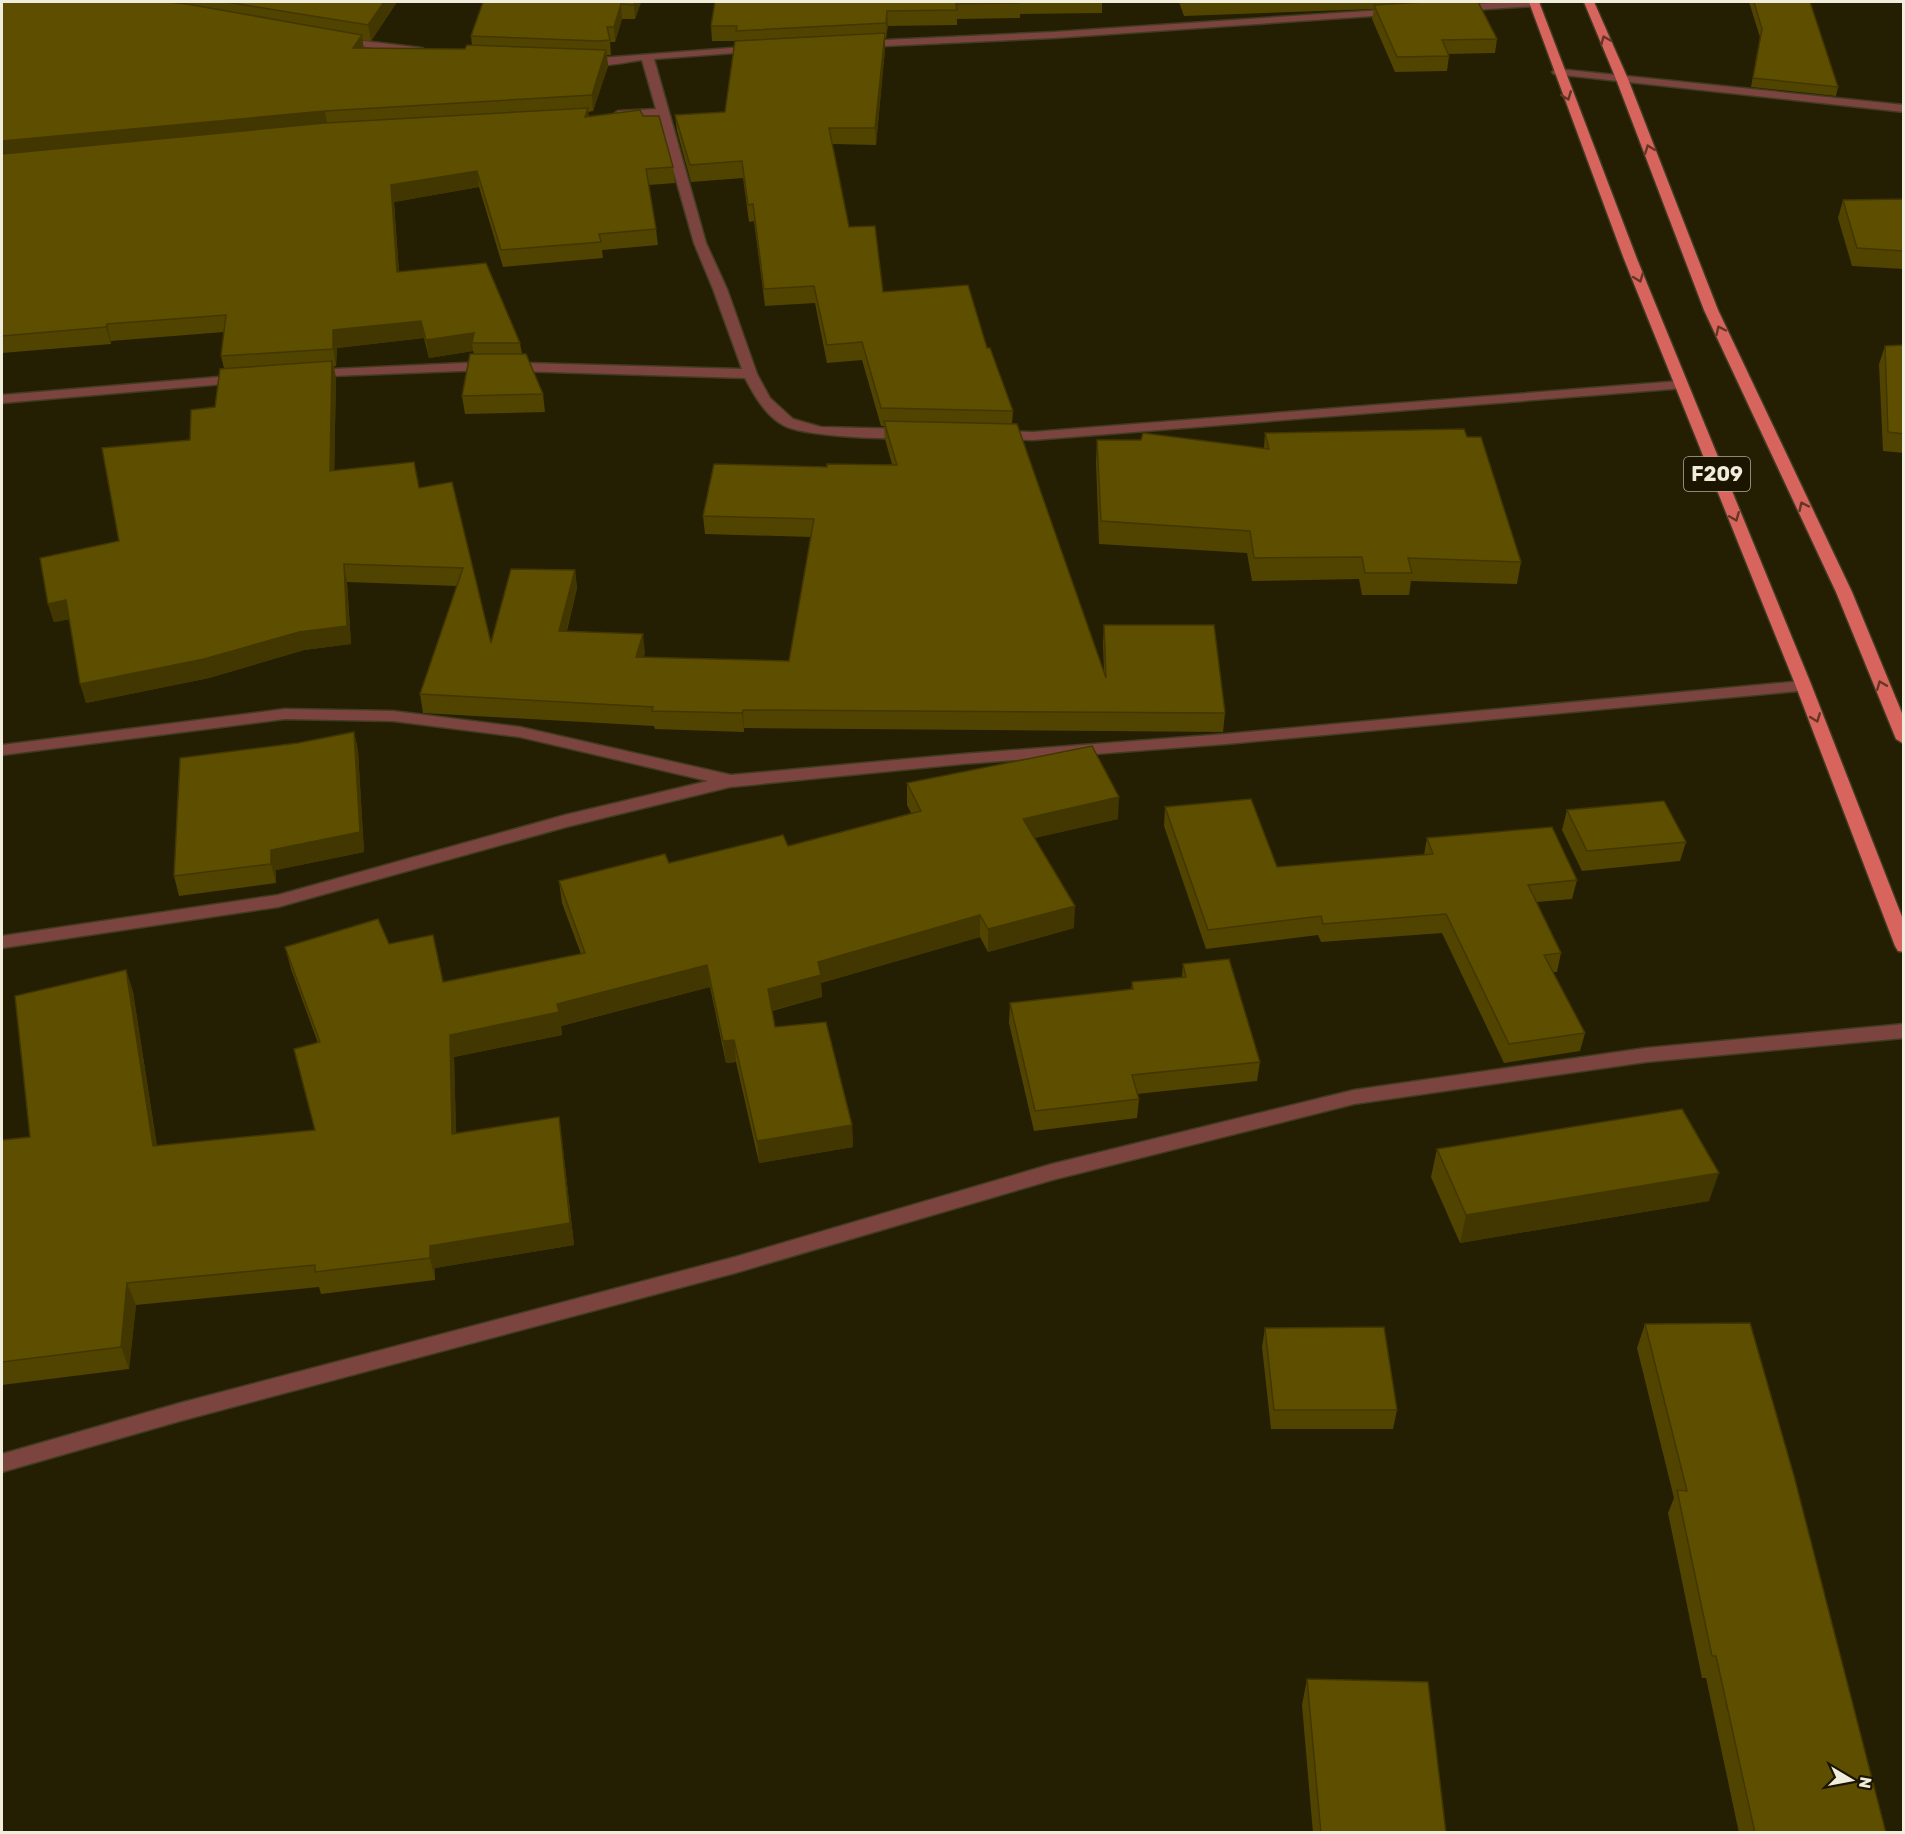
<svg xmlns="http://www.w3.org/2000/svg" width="1905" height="1834" font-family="Rubik,sans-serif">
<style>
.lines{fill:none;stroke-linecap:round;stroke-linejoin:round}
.minor-casing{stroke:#413b21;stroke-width:3}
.primary-casing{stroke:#413b21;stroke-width:3}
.minor{fill:#7b443f;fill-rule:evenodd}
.primary{fill:#d7655d;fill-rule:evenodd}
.wall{fill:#514400}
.shaded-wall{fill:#423700}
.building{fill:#5e4f00;stroke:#423700;stroke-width:1.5}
.oneway{stroke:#663525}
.labels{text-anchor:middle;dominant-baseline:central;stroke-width:4.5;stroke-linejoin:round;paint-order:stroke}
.shield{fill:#1b1500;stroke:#b1ac9a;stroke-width:1.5}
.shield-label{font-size:20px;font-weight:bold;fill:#f1eddc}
</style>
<rect width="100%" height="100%" fill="#241e03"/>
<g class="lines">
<g class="minor-casing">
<g id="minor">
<polygon points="1507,2 1540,3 1535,6 1458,11 1452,8 1458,5"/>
<polygon points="1398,9 1402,10 1402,14 1054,38 863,47 857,44 863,41 1054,32"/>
<polygon points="339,38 422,48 428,51 422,54 335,43 335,39"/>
<path d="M757 46 763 49 761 51 654 59 706 243 727 289 757 374 770 398 793 419 821 427 907 429 914 433 912 436C891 441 801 436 783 425 765 415 754 395 745 378L486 370 306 377 304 374 311 370 486 362 742 369 713 289 694 243 658 116 618 119 612 115 618 111 656 109 642 60C625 62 592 71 578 60L584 57 600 58Z"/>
<polygon points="1558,69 1904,105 1904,112 1554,74 1552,72"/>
<polygon points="242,375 249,379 247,382 2,403 2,395"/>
<polygon points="1680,381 1687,385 1685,388 1033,440 997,439 990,435 997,431 1033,432"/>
<polygon points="1803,681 1811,686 1809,690 1226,744 962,764 730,787 566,827 278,907 2,948 2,936 278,895 565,815 708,781 520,737 393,721 285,719 2,755 2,745 285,709 393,711 520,727 731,775 962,754 1226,734"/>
<polygon points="1904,1024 1904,1038 1646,1062 1354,1104 1052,1180 735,1273 180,1421 2,1472 2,1454 180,1403 735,1257 1052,1164 1354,1090 1646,1048"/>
</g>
</g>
<g class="primary-casing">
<g id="primary">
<polygon points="1529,2 1539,2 1637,259 1811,684 1904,922 1904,952 1898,951 1895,946 1795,684 1624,259"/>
<polygon points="1584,2 1594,2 1628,79 1718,310 1852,592 1904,718 1904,744 1896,739 1836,592 1704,310 1616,79"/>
</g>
</g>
<use href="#minor" class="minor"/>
<use href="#primary" class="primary"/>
</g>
<g class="wall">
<polygon points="2,2 397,2 371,41 362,40 364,48 465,49 472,45 471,36 483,2 641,2 635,19 622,19 615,42 610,42 611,55 607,55 608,66 593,111 588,112 589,117 643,116 673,167 675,183 649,185 656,229 658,245 602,250 603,258 503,267 479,187 394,202 399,272 520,343 522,354 543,394 545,412 465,414 462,396 474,354 473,351 429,358 424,338 337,348 336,366 334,366 336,378 334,471 419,488 452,482 491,643 575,570 577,588 567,631 645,653 643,658 789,661 811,537 705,534 703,516 827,467 892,464 885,439 884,426 881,426 862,360 827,363 815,303 765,306 754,221 749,222 743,178 691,182 677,131 675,115 725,112 735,41 712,41 711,26 715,2 1102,2 1102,13 1020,14 1020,18 957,19 957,25 888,26 886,38 885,38 885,49 876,145 832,144 849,227 883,292 987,348 1013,411 1012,424 1104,673 1103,643 1104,625 1225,713 1223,732 744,728 744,732 655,729 654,726 423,713 420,694 457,586 347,582 351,644 304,650 209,678 86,703 69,619 54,622 48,604 119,541 190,440 215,407 224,368 221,356 224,332 111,341 111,344 2,353"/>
<polygon points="1179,2 1478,2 1497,39 1495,53 1448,54 1449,56 1447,71 1395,72 1372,19 1374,9 1184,16"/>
<polygon points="1749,2 1810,2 1838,87 1836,96 1751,87 1760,37"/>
<polygon points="1904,199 1904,269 1852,266 1838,218 1843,200"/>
<polygon points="1904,345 1904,453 1883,451 1879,364 1885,346"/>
<polygon points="1265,433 1467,437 1521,562 1517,584 1411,581 1409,595 1362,595 1359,579 1252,581 1247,553 1099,544 1096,462 1097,440 1264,448"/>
<polygon points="354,732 358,751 364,852 276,870 276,883 179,896 174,876 298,743"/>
<polygon points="907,783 1118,819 1034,838 1074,928 988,952 980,937 821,983 822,997 772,1011 775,1027 852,1125 853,1147 759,1163 736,1062 726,1063 710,987 561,1026 562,1035 454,1057 456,1134 559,1117 562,1140 574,1245 435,1268 435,1280 321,1294 319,1287 136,1305 129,1369 2,1385 2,1140 30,1137 126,970 133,992 157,1146 315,1130 318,1043 291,969 285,947 389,944 443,982 581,954 562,903 559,881 669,863 788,846 911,813 907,805"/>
<polygon points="1165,807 1277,867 1424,855 1427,838 1577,880 1572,899 1537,902 1561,953 1557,972 1553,972 1585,1033 1580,1051 1504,1063 1442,933 1321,942 1318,935 1206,949 1164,826"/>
<polygon points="1567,810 1686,842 1680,861 1582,871 1562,830"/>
<polygon points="1183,964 1260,1062 1257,1081 1137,1094 1139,1099 1137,1118 1034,1131 1009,1023 1010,1003 1131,990 1132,982 1182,977"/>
<polygon points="1437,1149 1709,1201 1460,1243 1431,1177"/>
<polygon points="1645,1324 1886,1833 1739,1833 1706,1678 1702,1678 1668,1513 1674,1498 1637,1348"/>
<polygon points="1265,1328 1397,1410 1393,1429 1271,1429 1262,1347"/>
<polygon points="1307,1679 1446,1833 1313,1833 1302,1705"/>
</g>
<g class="shaded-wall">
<polygon points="384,2 397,2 371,41 368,25"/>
<polygon points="635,2 641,2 635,19 634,5"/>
<polygon points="621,4 622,19 615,42 614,27"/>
<polygon points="887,11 888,26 886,38 886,23"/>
<polygon points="885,33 885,49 876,145 875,128"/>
<polygon points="362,35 364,51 353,48"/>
<polygon points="606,50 608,66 593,111 592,95"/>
<polygon points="588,108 589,124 585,117"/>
<polygon points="325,111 328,127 2,159 2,141"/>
<polygon points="477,171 479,187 394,202 400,289 397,272 391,185"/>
<polygon points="421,321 424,338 337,348 336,366 333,349 333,330"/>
<polygon points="107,324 111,341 111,344 106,327"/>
<polygon points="474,333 472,343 473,351 429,358 426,340"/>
<polygon points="332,361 336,378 334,489 330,471"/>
<polygon points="344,564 347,582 351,644 304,650 209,678 86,703 80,684"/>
<polygon points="575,570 577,588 562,649 559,631"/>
<polygon points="66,600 72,619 54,622 48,604"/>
<polygon points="643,634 645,653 639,676 636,657"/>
<polygon points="743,710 744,728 744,732 742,713"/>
<polygon points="354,732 358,751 364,852 276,870 276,883 271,864 271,850"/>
<polygon points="1119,797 1118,819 1022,841 1023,819"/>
<polygon points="1075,906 1074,928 988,952 988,929"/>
<polygon points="980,915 980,937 821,983 822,997 769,1011 768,989 818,962"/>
<polygon points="707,965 710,987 561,1026 562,1035 454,1057 457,1157 452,1134 450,1035 557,1004"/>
<polygon points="126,970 133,992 160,1168 153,1146"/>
<polygon points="734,1040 736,1062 726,1063 723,1041"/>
<polygon points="559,1117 562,1140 574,1245 435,1268 435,1280 430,1258 430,1246"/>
<polygon points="852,1125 853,1147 759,1163 757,1141"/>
<polygon points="1719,1173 1709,1201 1460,1243 1466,1215"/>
<polygon points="127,1283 136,1305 129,1369 121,1347"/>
</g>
<g class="building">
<polygon points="2,2 167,2 187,4 362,35 353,48 465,49 467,45 606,50 592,95 325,111 2,141"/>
<polygon points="226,2 384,2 368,25"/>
<polygon points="483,2 635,2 634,5 621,4 614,27 607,27 610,40 598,41 471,36"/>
<polygon points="715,2 1020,2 1020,3 956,4 957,10 887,11 886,23 736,31 737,26 711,26"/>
<polygon points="1425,2 1478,2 1497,39 1442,40 1449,56 1397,57 1374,5"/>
<polygon points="1754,2 1810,2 1838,87 1753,78 1762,29"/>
<polygon points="885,33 875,128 829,128 849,227 875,226 883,292 968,285 987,348 990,348 1013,411 881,408 862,342 827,345 814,286 764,289 753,204 748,205 742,161 690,165 675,115 725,112 735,41"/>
<polygon points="588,108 585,117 640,110 643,116 659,116 673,167 646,169 656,229 599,234 601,242 501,250 477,171 391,185 397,272 486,263 520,343 472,343 474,333 426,340 421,321 333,330 333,349 221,356 226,315 107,324 106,327 2,336 2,154 325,123"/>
<polygon points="1904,199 1904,251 1857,248 1843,200"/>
<polygon points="1904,345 1904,434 1888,432 1885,346"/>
<polygon points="470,354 526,354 543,394 462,396"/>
<polygon points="332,361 330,471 414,462 419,488 452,482 491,643 511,569 575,570 559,631 643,634 636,657 789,661 814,519 703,516 714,464 827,467 827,464 897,465 884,421 1017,424 1106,678 1104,625 1214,625 1225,713 743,710 742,713 652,711 653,707 420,694 463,568 344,564 347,626 299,632 204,659 80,684 66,600 48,604 40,558 119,541 102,448 190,440 191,410 215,407 220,369"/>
<polygon points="1464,429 1467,437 1481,437 1521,562 1408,558 1412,573 1365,573 1362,557 1254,558 1250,531 1101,521 1097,440 1141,440 1143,433 1269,449 1265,433"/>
<polygon points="354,732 360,832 271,850 271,864 174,876 180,758 298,743"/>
<polygon points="1092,746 1119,797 1023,819 1075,906 988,929 980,915 818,962 821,975 768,989 775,1027 826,1022 852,1125 757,1141 734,1040 723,1041 707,965 557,1004 559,1012 450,1035 452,1134 559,1117 570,1223 430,1246 430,1258 315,1272 315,1265 127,1283 121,1347 2,1362 2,1140 30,1137 15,996 126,970 153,1146 315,1130 294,1049 320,1042 285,947 378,919 389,944 433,935 443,982 585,953 559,881 665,854 669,863 783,835 788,846 921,811 907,783"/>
<polygon points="1251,799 1277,867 1433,854 1427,838 1552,827 1577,880 1528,885 1561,953 1544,955 1585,1033 1509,1044 1446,914 1323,924 1321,916 1208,930 1165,807"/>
<polygon points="1664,801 1686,842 1587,851 1567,810"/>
<polygon points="1229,959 1260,1062 1132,1075 1139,1099 1035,1111 1010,1003 1133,989 1132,982 1186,977 1183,964"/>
<polygon points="1682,1109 1719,1173 1466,1215 1437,1149"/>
<polygon points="1750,1323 1794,1476 1886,1833 1755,1833 1716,1656 1712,1656 1677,1490 1687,1491 1645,1324"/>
<polygon points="1384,1327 1397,1410 1274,1410 1265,1328"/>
<polygon points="1307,1679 1428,1682 1446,1833 1321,1833"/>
</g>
<defs><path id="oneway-chevron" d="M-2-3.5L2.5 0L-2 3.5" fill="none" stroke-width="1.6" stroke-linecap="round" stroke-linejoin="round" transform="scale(1.5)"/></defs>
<g class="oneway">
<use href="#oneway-chevron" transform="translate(1605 40) rotate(-113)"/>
<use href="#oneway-chevron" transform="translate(1567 96) rotate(69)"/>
<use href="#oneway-chevron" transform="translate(1649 149) rotate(-111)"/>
<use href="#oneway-chevron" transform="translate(1639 278) rotate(69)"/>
<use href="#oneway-chevron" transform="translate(1720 330) rotate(-115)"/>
<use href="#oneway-chevron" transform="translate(1803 506) rotate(-115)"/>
<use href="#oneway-chevron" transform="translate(1735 517) rotate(68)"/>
<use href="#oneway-chevron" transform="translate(1881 685) rotate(-112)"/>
<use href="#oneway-chevron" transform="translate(1816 718) rotate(69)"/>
</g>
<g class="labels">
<rect class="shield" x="1684" y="457" width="66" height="34" rx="4.5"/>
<g class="shield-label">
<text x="1717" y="474">F209</text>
</g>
</g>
<rect width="1905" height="1834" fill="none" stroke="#f1eddc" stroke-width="6"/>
<g transform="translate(1851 1780) rotate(100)" stroke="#1b1500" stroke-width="4.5" paint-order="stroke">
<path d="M0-4.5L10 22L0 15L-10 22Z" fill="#f1eddc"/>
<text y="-9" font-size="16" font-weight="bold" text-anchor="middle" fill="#f1eddc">N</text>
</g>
</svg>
